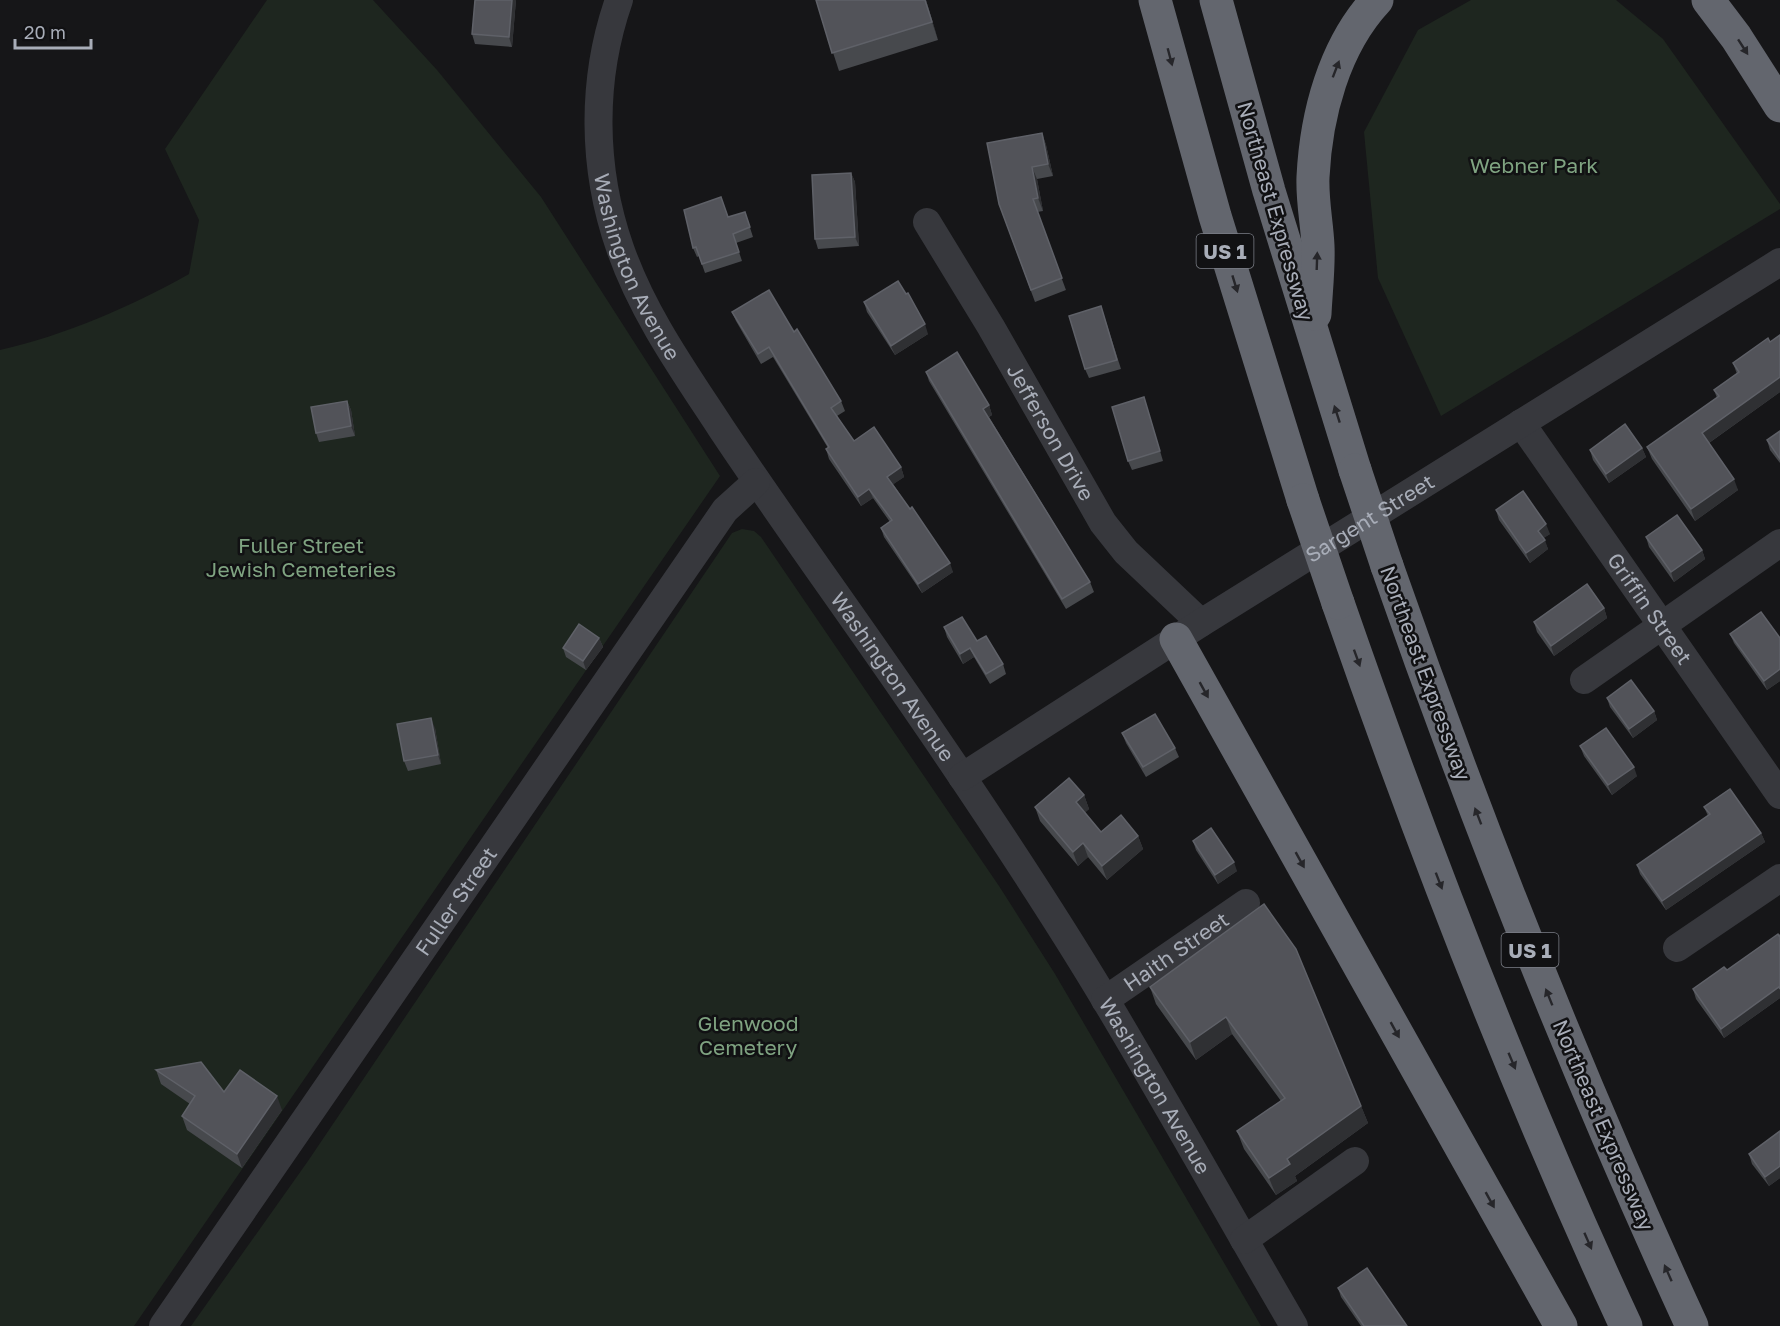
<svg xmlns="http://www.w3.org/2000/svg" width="1780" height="1326" font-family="'Golos Text',sans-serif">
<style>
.green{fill:#1e261f}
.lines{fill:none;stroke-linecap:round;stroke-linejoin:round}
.minor{stroke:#37383d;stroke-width:28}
.highway{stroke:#63666e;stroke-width:33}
.highway-bridge{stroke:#63666e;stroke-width:33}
.wall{fill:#47494d}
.shaded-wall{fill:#2f3033}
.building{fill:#525359;stroke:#5f6168;stroke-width:1.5}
.oneway{fill:#26262a}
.labels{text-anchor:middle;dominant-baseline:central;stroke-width:5;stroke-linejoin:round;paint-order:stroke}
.shield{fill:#111113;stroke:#7b7e86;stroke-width:1.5}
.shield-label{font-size:20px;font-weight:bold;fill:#a8adb8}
.park-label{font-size:21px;fill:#7fa381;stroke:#111113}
.street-label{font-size:21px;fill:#a8adb8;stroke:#111113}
</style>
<rect width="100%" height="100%" fill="#161618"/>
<g class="green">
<path d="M267 0H373L437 70 541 197 720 476 134 1326H0V350C66 335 130 307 189 274L199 220 165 149Z"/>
<polygon points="1471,0 1616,0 1663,39 1780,204 1780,209 1441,416 1378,278 1364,132 1418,30"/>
<polygon points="742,529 754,531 761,537 999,886 1055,974 1261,1326 191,1326 308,1161 732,533"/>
</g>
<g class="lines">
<g class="minor">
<path id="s1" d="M619 0C591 80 592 168 620 248 643 314 683 370 721 428 789 530 862 629 931 731 991 819 1051 909 1106 1001 1170 1108 1231 1218 1294 1326"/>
<path id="s2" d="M927 222 991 327 1103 523 1126 552 1201 623"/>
<path id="s3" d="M1521 423 1780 795"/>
<polyline points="1584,680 1780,543"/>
<path id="s4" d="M962 777 1201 623 1780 262"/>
<polyline points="1677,948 1780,878"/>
<path id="s5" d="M1105 1000 1246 903"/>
<polyline points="1244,1240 1355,1161"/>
<path id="s6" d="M163 1326 725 510 756 482"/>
</g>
<g class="highway">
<polyline points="1155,0 1215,216 1303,500"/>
<polyline points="1216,0 1269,191 1355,470"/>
<polyline points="1708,0 1736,37 1780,106"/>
<path d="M1315 314C1316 292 1319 268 1318 246 1317 223 1312 201 1313 177 1316 115 1334 46 1377 0"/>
<path d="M1387 566C1477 824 1578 1078 1692 1326"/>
<path d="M1338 603C1423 848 1517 1091 1626 1326"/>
<polyline points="1176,639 1561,1326"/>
</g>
<g class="highway-bridge">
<polyline points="1355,470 1387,566"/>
<polyline points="1303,500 1338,603"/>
</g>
</g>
<g class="wall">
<polygon points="475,0 516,0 512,47 475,44 472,34"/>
<polygon points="816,0 926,0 938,40 839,71"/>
<polygon points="1042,133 1046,145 1053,176 1037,179 1043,211 1037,212 1066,290 1035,302 999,204"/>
<polygon points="851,173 855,182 859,246 818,249 815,239"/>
<polygon points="745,212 753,237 736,243 742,261 705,273 699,256 697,257 693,248 728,217"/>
<polygon points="864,302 928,334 895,355 867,312"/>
<polygon points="1101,306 1121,369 1089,378 1085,369"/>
<polygon points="732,312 794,332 841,401 845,411 837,416 854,441 901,467 904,477 893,484 953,572 922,593 884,537 881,528 890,522 873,498 861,506 829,459 826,449 828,448 773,357 761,364 736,321"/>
<polygon points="1780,335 1780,392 1709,443 1738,490 1695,521 1652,459 1647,447 1717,398 1714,390 1737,374 1733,363 1770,342"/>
<polygon points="926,372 989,405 992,415 989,417 1090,582 1094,592 1066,609 929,381"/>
<polygon points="347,401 351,410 355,436 319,442 316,433"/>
<polygon points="1147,407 1163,461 1132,470 1128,461"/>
<polygon points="1780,431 1780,463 1770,450 1767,440"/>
<polygon points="1642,448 1646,457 1609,483 1593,460 1590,450"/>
<polygon points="1496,510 1550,534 1543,538 1548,549 1530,563 1499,520"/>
<polygon points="1646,537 1702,550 1705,559 1674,582 1649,547"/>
<polygon points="1604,608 1607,618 1554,656 1537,632 1534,622"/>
<polygon points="944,627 977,641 1003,664 1006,674 990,684 974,657 963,664 947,637"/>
<polygon points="1730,634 1780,638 1780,681 1767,690 1734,643"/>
<polygon points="599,638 603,647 586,670 566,657 563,648"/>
<polygon points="1607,698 1654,711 1657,720 1633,738 1610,707"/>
<polygon points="435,728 441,764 408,771 404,761"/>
<polygon points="1122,733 1175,748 1179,757 1146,777 1126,743"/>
<polygon points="1580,746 1637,776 1612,795 1584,756"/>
<polygon points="1084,795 1089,809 1085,812 1101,832 1138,836 1143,849 1107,880 1088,857 1078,866 1040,821 1035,807"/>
<polygon points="1704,807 1761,833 1765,842 1666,910 1640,874 1637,865 1708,816"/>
<polygon points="1193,841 1237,871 1218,884 1196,850"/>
<polygon points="1780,935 1780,998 1724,1038 1696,999 1693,989 1727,970"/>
<polygon points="1296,949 1368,1123 1295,1176 1297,1181 1276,1195 1244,1149 1237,1131 1281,1101 1232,1034 1196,1060 1156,1004 1150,987"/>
<polygon points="156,1070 224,1092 282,1110 242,1168 187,1130 182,1116 190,1104 161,1084"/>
<polygon points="1780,1131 1780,1178 1769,1186 1752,1164 1749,1154"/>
<polygon points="1338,1288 1407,1326 1361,1326 1341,1297"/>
</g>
<g class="shaded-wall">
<polygon points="512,0 516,0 512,47 509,37"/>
<polygon points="925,0 926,0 938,40 932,22"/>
<polygon points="1042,133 1046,145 1053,176 1048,164"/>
<polygon points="1032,167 1037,179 1043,211 1038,198"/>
<polygon points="851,173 855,182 859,246 855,237"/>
<polygon points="925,324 928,334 895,355 891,346"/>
<polygon points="1780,377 1780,392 1706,445 1702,433"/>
<polygon points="347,401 351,410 355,436 351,426"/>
<polygon points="989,405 992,415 987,418 983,409"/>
<polygon points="1642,448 1646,457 1609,483 1606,474"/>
<polygon points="901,467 904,477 891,486 887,477"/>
<polygon points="1734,479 1738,490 1695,521 1691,509"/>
<polygon points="869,489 873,498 861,506 858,497"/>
<polygon points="1546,524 1550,534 1541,540 1538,531"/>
<polygon points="1545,540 1548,549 1530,563 1526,553"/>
<polygon points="1702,550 1705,559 1674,582 1671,572"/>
<polygon points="950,563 953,572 922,593 918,584"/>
<polygon points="1604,608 1607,618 1554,656 1551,646"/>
<polygon points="599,638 603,647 586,670 583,661"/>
<polygon points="970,648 974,657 963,664 960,654"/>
<polygon points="1780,669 1780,681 1767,690 1764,681"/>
<polygon points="1654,711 1657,720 1633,738 1629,729"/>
<polygon points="431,718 435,728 441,764 438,755"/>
<polygon points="1634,767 1637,776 1612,795 1608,785"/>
<polygon points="1084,795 1089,809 1082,816 1076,802"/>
<polygon points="1761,833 1765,842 1666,910 1662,901"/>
<polygon points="1138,836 1143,849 1107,880 1102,866"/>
<polygon points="1083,843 1088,857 1078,866 1073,852"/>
<polygon points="1234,862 1237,871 1218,884 1215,875"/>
<polygon points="1779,987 1780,990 1780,998 1724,1038 1721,1029"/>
<polygon points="1226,1017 1232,1034 1196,1060 1190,1042"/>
<polygon points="277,1096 282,1110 242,1168 237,1154"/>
<polygon points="1361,1106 1368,1123 1295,1176 1297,1181 1276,1195 1269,1178 1287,1159"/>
<polygon points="1780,1166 1780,1178 1769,1186 1765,1177"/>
</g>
<g class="building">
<polygon points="475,0 512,0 509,37 472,34"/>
<polygon points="816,0 925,0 932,22 832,53"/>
<polygon points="1042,133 1048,164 1032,167 1038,198 1033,199 1062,278 1031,290 999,204 987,143"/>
<polygon points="851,173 855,237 815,239 812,175"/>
<polygon points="721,197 728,217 745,212 750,227 733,234 739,252 702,264 696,247 693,248 684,210"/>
<polygon points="898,281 906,294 908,293 925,324 891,346 864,302"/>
<polygon points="769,290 794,332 797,329 841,401 831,408 854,441 874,427 901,467 887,477 910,509 912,507 950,563 918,584 881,528 892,520 869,489 858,497 826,449 829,447 769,347 758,354 732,312"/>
<polygon points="1101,306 1117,360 1085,369 1069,316"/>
<polygon points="1780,335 1780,377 1702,433 1734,479 1691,509 1647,447 1719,396 1714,390 1739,372 1733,363 1768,338 1770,342"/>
<polygon points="957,352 989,405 983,409 1090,582 1062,599 926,372"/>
<polygon points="1144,397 1160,451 1128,461 1112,407"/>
<polygon points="347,401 351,426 316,433 311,407"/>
<polygon points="1625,424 1642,448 1606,474 1590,450"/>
<polygon points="1780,431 1780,459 1767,440"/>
<polygon points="1523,491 1546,524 1538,531 1545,540 1526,553 1496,510"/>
<polygon points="1677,515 1702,550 1671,572 1646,537"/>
<polygon points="1587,584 1604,608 1551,646 1534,622"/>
<polygon points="1761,612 1780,638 1780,669 1764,681 1730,634"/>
<polygon points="962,617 977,641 986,636 1003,664 986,674 970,648 960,654 944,627"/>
<polygon points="579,624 599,638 583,661 563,648"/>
<polygon points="1631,680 1654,711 1629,729 1607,698"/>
<polygon points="1155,714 1175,748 1143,767 1122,733"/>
<polygon points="431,718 438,755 404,761 397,724"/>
<polygon points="1606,728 1634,767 1608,785 1580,746"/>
<polygon points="1069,778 1084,795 1076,802 1101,832 1121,815 1138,836 1102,866 1083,843 1073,852 1035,807"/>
<polygon points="1730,789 1761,833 1662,901 1637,865 1710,814 1704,807"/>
<polygon points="1211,828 1234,862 1215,875 1193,841"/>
<polygon points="1264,904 1296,949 1361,1106 1287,1159 1290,1164 1269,1178 1237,1131 1285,1098 1226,1017 1190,1042 1150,987"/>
<polygon points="1778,934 1779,936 1780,935 1780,989 1779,987 1721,1029 1693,989 1724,967 1727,970"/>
<polygon points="201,1062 224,1092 240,1070 277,1096 237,1154 182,1116 195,1096 156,1070"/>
<polygon points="1780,1131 1780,1166 1765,1177 1749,1154"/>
<polygon points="1367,1268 1407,1326 1364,1326 1338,1288"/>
</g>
<defs><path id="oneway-solid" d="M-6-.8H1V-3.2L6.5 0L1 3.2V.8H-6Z" transform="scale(1.5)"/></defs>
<g class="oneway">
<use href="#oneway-solid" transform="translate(1743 47) rotate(57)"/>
<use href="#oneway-solid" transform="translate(1170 57) rotate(75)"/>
<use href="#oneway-solid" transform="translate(1336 69) rotate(-69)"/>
<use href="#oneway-solid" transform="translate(1317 261) rotate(-88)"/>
<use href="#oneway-solid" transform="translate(1235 284) rotate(73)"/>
<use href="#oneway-solid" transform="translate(1337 414) rotate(-108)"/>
<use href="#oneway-solid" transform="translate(1357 658) rotate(70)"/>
<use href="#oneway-solid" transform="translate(1204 690) rotate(61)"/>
<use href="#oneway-solid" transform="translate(1478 816) rotate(-111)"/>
<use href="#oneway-solid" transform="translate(1300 860) rotate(61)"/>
<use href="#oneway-solid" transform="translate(1439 881) rotate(69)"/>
<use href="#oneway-solid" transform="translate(1549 997) rotate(-112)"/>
<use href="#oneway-solid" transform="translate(1395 1030) rotate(61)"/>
<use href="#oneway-solid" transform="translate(1512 1061) rotate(67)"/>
<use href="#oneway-solid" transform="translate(1490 1200) rotate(61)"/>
<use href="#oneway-solid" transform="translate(1588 1241) rotate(66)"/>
<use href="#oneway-solid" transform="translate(1668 1273) rotate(-114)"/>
</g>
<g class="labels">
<g class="shield">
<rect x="1196.5" y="234" width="57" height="34" rx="4.5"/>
<rect x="1501.5" y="933" width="57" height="34" rx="4.5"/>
</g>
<g class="shield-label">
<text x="1225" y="251">US 1</text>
<text x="1530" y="950">US 1</text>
</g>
<g class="park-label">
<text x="1534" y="165">Webner Park</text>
<text x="301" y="545">Fuller Street<tspan x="301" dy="24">Jewish Cemeteries</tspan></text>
<text x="748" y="1023">Glenwood<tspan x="748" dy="24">Cemetery</tspan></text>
</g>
<g class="street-label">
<text transform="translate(1276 211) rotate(74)">Northeast Expressway</text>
<text stroke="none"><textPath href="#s1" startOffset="276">Washington Avenue</textPath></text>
<text stroke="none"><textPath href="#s2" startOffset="244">Jefferson Drive</textPath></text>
<text stroke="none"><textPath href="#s4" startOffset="483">Sargent Street</textPath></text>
<text stroke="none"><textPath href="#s3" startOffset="226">Griffin Street</textPath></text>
<text transform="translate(1426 673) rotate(70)">Northeast Expressway</text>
<text stroke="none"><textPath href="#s1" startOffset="762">Washington Avenue</textPath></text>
<text stroke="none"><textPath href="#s6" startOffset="516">Fuller Street</textPath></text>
<text stroke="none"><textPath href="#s5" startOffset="86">Haith Street</textPath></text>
<text stroke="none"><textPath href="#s1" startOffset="1248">Washington Avenue</textPath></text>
<text transform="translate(1604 1125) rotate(67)">Northeast Expressway</text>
</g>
</g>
<path d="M15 39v9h76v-9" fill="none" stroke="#a8adb8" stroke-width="3"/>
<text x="24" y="39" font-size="18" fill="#a8adb8" stroke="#111113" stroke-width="4.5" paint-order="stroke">20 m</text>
</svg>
